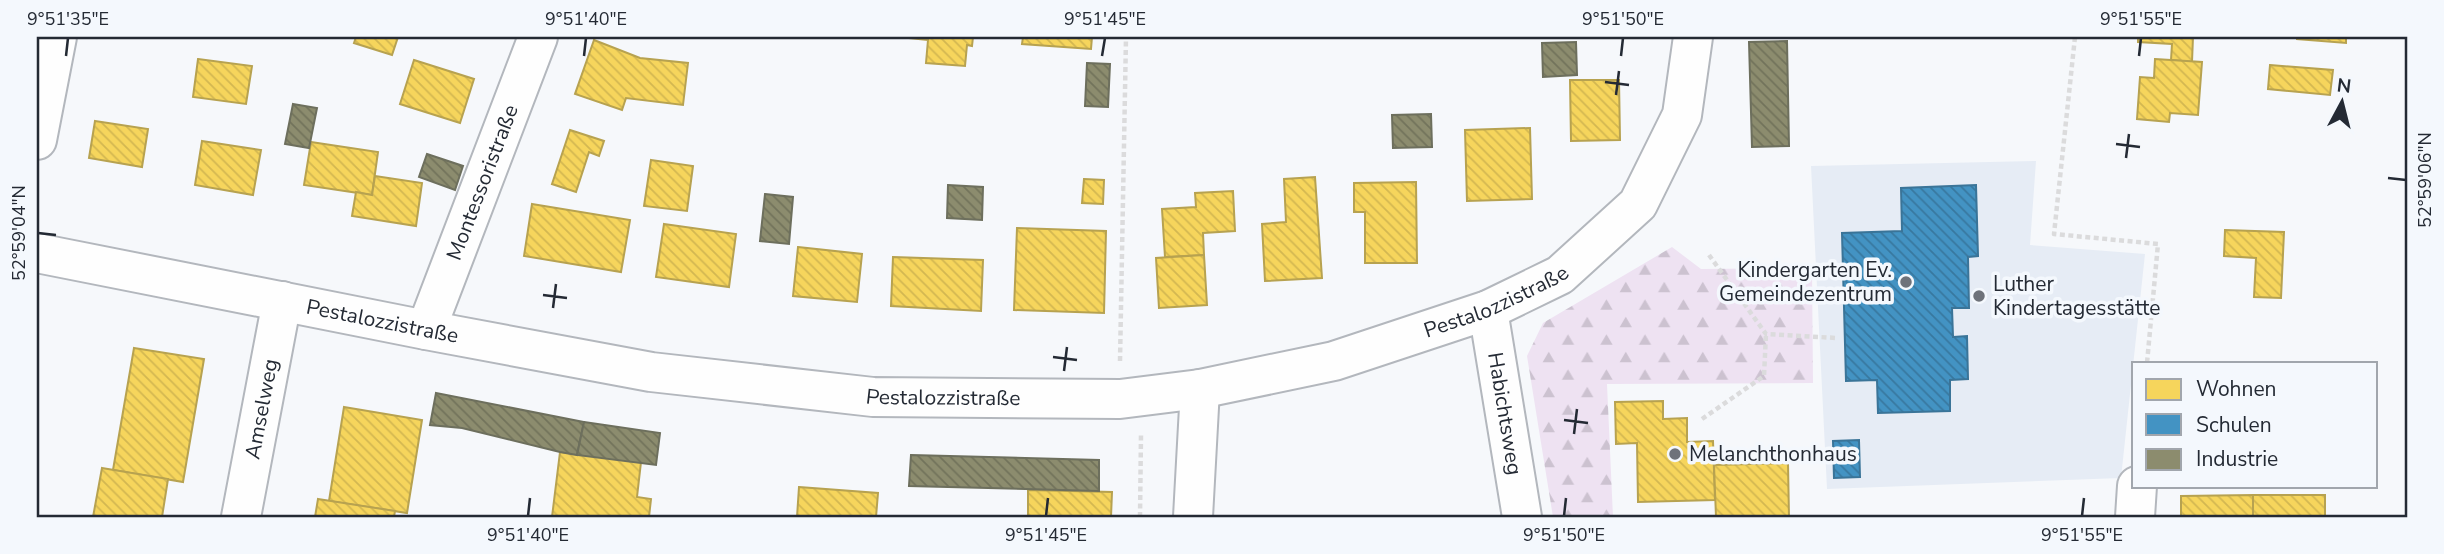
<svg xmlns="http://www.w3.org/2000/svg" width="2444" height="554" font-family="'Nunito Sans',sans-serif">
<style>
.built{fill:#e6ecf5}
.forest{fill:url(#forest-firs)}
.homes{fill:url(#homes-back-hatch);stroke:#b7a250;stroke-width:2}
.schools{fill:url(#schools-back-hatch);stroke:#3a7498;stroke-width:2}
.industry{fill:url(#industry-back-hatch);stroke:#6d6f5d;stroke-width:2}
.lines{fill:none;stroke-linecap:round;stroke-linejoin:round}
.minor-casing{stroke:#b3b7bd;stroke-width:42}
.path{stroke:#dbdbdc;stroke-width:4.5;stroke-dasharray:5 3.5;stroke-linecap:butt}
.minor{stroke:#fefefe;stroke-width:38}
.ticks{fill:none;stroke:#242a34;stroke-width:2.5}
.poi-dot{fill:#6e727a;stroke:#f4f8fd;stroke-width:2.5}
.labels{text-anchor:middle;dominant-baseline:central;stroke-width:7;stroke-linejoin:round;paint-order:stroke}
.street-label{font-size:21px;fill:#242a34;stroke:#f4f8fd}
.poi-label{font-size:21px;fill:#242a34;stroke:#f4f8fd;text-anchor:start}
.neatline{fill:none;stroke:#242a34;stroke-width:2.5}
.ticks-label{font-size:18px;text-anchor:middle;fill:#242a34}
</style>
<defs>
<pattern id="forest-firs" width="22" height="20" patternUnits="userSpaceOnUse" patternTransform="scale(1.75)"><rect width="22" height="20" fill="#eee2f2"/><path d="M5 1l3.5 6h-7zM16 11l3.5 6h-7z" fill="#ccc2d0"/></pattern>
<pattern id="homes-back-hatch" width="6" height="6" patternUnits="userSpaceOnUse" patternTransform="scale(1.75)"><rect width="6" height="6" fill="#f6d55c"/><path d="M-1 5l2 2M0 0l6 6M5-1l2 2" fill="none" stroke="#d3b751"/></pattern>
<pattern id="schools-back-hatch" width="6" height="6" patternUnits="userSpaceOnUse" patternTransform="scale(1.75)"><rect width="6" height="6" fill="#4393c3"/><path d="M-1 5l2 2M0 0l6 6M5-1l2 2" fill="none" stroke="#38789f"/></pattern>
<pattern id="industry-back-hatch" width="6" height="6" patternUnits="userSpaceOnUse" patternTransform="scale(1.75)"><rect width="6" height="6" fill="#8c8c6e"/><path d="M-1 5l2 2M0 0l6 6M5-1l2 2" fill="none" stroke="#72735b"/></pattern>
</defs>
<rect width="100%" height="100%" fill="#f6f8fb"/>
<polygon class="built" points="2036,161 2030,245 2145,254 2121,478 1827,489 1811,166"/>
<polygon class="forest" points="1672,247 1701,269 1812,268 1813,383 1607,384 1613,517 1553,517 1527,356 1543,323"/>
<g class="homes">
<polygon points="356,37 398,37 392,55 354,43"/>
<polygon points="899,37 973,37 972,46 967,45 965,66 926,63 928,40"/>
<polygon points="1023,37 1092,37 1091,49 1022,44"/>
<polygon points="2138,37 2193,37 2192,62 2171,60 2172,44 2138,42"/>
<polygon points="2297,37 2346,37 2346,43 2297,39"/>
<polygon points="594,40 640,58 688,63 683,105 626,98 622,110 575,94"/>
<polygon points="198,59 252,66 246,104 193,97"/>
<polygon points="2155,59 2202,62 2198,115 2170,113 2169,122 2137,119 2140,77 2154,78"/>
<polygon points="414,60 474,79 460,123 400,104"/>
<polygon points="2270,65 2333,70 2330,95 2268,89"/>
<polygon points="1570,80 1619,80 1620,140 1571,141"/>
<polygon points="95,121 148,129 142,167 89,158"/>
<polygon points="1530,128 1532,199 1467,201 1465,130"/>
<polygon points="570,130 604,141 599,156 589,152 576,192 552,184"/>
<polygon points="202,141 261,150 253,195 195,185"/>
<polygon points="311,142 378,152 372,195 304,185"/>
<polygon points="651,160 693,166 687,211 644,206"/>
<polygon points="375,176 422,183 416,226 352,216 356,192 372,195"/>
<polygon points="1315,177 1322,278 1265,281 1262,224 1286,222 1284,179"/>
<polygon points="1084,179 1104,180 1103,204 1082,203"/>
<polygon points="1416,182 1417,263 1365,263 1365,212 1354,212 1354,183"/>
<polygon points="1233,191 1235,231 1203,233 1204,255 1165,257 1162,209 1196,207 1195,193"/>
<polygon points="532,204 630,220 621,272 524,256"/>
<polygon points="664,224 736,234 729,287 656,277"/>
<polygon points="1017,228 1106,231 1104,313 1014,310"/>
<polygon points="2225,230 2284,232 2281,298 2254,297 2256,258 2224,256"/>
<polygon points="798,247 862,254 857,302 793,296"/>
<polygon points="1204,255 1207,305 1159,308 1156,258"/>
<polygon points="893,257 983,260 981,311 891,306"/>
<polygon points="134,348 204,359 183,482 113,470"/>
<polygon points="1663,401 1663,419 1687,418 1687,442 1713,441 1715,500 1638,502 1637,443 1616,444 1615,402"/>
<polygon points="344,407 422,420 407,513 329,501"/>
<polygon points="560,452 641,462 637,497 651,499 649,517 552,517"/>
<polygon points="1788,463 1789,517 1716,517 1714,465"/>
<polygon points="102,468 168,479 162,517 93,517"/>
<polygon points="799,487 878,493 876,517 797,517"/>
<polygon points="1028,490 1112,492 1111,517 1028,517"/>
<polygon points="2253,495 2253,517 2181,517 2181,496"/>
<rect x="2253" y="495" width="72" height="22"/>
<polygon points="318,499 395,511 394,517 315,517"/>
</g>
<g class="schools">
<polygon points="1976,185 1978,256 1968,257 1969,308 1952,308 1953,337 1967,336 1968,379 1950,380 1950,411 1878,413 1877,380 1846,381 1842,233 1902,231 1901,188"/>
<polygon points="1859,440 1860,477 1834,478 1833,441"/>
</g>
<g class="industry">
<polygon points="1787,41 1789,146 1752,147 1749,42"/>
<polygon points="1576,42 1577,75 1543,77 1542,43"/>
<polygon points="1087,63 1110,64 1108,107 1085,106"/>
<polygon points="293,104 317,108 309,148 285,144"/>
<polygon points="1431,114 1432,147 1393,148 1392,115"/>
<polygon points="427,154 463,166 455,190 419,177"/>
<polygon points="948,185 983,187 982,220 947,218"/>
<polygon points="765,194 793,197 789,244 760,241"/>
<polygon points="436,393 584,422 577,455 560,452 462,428 430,425"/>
<polygon points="584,422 660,433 656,465 577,455"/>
<polygon points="911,455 1099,460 1099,491 909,486"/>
</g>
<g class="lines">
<g class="minor-casing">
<g id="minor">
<polyline points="37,140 57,37"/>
<path id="s1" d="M37 253 426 330 651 372 873 397 1120 399 1200 389 1334 361 1488 310 1560 275 1638 204 1682 115 1693 37"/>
<path id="s2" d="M1488 310 1522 517"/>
<path id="s3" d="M426 330 538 37"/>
<path id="s4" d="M241 517 282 301"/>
<polyline points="1193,517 1200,389"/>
<polyline points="2135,517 2137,486"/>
</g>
</g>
<g class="path">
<polyline points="2075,37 2054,234 2158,244 2147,363"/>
<polyline points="1709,255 1766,334 1837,338"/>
<polyline points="1120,361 1126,37"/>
<polyline points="1702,419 1764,376 1766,334"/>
<polyline points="1140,517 1141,434"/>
</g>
<use href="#minor" class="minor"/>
</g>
<path class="ticks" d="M66 56 68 38M584 56 586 38M1102 56 1105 38M1621 56 1623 38M2139 56 2141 38M1605 82 1629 85M1616 95 1619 71M2116 144 2140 147M2126 158 2129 134M2388 178 2406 180M38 233 56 235M543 295 567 298M553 308 556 284M1053 357 1077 360M1064 371 1067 347M1564 420 1588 423M1574 434 1577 409M528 516 530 498M1046 516 1048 498M1564 516 1566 498M2082 516 2084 498"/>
<g class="poi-dot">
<circle cx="1906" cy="282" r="7"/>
<circle cx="1979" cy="296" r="7"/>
<circle cx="1675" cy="454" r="7"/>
</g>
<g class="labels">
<g class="street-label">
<text stroke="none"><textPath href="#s3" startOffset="158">Montessoristraße</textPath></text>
<text stroke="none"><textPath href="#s1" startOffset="1486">Pestalozzistraße</textPath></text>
<text stroke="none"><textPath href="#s1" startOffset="352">Pestalozzistraße</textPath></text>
<text stroke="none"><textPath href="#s1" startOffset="919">Pestalozzistraße</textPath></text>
<text stroke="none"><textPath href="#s4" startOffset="110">Amselweg</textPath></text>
<text stroke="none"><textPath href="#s2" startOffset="105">Habichtsweg</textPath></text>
</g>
<g class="poi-label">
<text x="1892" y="270" text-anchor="end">Kindergarten Ev.<tspan x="1892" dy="24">Gemeindezentrum</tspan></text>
<text x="1993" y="284">Luther<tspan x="1993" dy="24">Kindertagesstätte</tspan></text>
<text x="1689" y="454">Melanchthonhaus</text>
</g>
</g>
<rect width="2444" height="554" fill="none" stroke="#f4f8fd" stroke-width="77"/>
<rect x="2132" y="362" width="245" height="126" fill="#f4f8fd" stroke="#a1a6ad" stroke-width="2"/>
<rect x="2146" y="379" width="35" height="21" fill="#f6d55c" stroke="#a1a6ad" stroke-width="2"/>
<text x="2196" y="396" font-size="21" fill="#242a34">Wohnen</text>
<rect x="2146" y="414" width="35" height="21" fill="#4393c3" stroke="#a1a6ad" stroke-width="2"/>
<text x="2196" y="432" font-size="21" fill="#242a34">Schulen</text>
<rect x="2146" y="449" width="35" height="21" fill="#8c8c6e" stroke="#a1a6ad" stroke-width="2"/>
<text x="2196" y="466" font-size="21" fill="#242a34">Industrie</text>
<g transform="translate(2342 102) rotate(7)" stroke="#f4f8fd" stroke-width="5" paint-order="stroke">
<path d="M0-5L12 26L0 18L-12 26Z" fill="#242a34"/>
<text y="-10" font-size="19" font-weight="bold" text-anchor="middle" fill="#242a34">N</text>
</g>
<rect x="38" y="38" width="2368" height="478" class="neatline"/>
<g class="ticks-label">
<text x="68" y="25">9°51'35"E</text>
<text x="586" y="25">9°51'40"E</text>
<text x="1105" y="25">9°51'45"E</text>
<text x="1623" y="25">9°51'50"E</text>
<text x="2141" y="25">9°51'55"E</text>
<text transform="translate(2425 180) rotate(-90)" y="6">52°59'06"N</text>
<text transform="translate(19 233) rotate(-90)" y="6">52°59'04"N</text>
<text x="528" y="541">9°51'40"E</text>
<text x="1046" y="541">9°51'45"E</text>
<text x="1564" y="541">9°51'50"E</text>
<text x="2082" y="541">9°51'55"E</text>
</g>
</svg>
